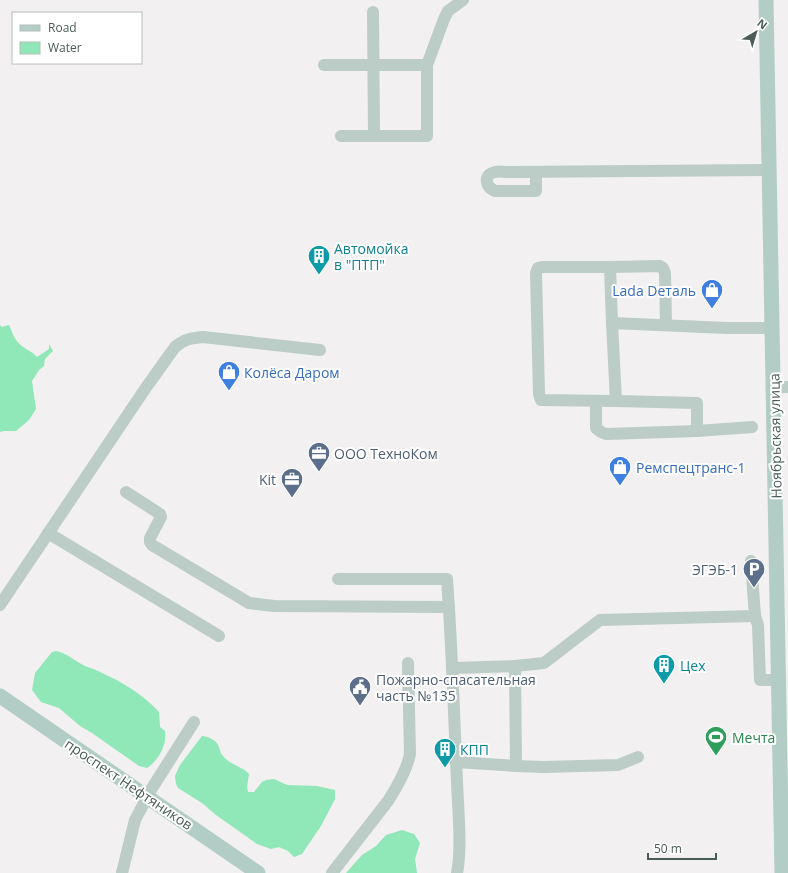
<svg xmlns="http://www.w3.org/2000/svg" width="788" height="873" font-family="'Open Sans',sans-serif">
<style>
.water{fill:#90e7b7}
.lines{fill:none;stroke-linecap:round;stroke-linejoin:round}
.minor{stroke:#bcccc7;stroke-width:12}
.major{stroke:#b1cdc5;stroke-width:15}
.labels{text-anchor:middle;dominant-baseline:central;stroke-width:4;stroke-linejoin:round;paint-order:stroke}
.culture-label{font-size:14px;fill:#0d838f;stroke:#fff;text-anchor:start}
.shop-label{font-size:14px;fill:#366cbe;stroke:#fff;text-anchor:start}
.street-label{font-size:14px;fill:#495c57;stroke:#fff}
.service-label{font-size:14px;fill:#4e5e75;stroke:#fff;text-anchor:start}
.leisure-label{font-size:14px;fill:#27864d;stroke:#fff;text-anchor:start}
</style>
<rect width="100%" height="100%" fill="#f2f0f1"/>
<g class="water">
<path d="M0 325 2 327 9 325C11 329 13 336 16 340 21 348 31 350 37 357L49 349V344L53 351 45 359 44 366 39 370 32 381 36 409 29 420 16 431H4L0 432Z"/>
<path d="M56 651C66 653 74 660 83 665 88 668 93 668 98 671 120 681 143 694 159 712L160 727 165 731C167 745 159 760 147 768L139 766 92 733 80 726 59 708 41 702 32 690 35 673 52 652Z"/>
<path d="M202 736C207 736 216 740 218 745 220 748 220 753 223 756 230 765 242 766 249 774L247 787 248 792H254L262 782 266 780 274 779 287 785 317 786 335 790V799L321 826 302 854 294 857 288 851 279 847 271 849 257 844 216 815 202 803 178 788 176 784 175 776 180 765Z"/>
<polygon points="402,830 414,834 420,843 415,859 417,873 346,873 362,855 376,846 386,835"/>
</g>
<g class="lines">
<g class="minor">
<polyline points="373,12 374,136"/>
<polyline points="324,65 427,65"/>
<polyline points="341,136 427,136 427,65 444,19 448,11 463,0"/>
<path d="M536 172V191H495C486 187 482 175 495 172 499 171 503 172 507 172 595 171 682 171 769 170"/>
<polyline points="610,267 660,266 663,268 665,273 666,325"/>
<polyline points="612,323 610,267 542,267 538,268 536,273 539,394 541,400 616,401"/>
<polyline points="774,387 788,387"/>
<polyline points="596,401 596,428 601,432 606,434 697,431"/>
<polyline points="752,427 697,431 697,403 616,401 612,323 727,328 773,328"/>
<polyline points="126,492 160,514 161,517 150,538 150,542 152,545 249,603 274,606 449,607"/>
<polyline points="48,533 219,636"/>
<polyline points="751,561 755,616 758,625 760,680 780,680"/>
<path d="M338 579H447C452 647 454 715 457 782 458 809 462 848 457 873"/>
<path d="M0 605 145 389 175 347C184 339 192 338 203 337L320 350"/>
<polyline points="453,668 515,666 544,663 600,620 755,616"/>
<polyline points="456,762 516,766 515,666"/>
<polyline points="516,766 544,767 618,765 638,757"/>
<polyline points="147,796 194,722"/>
<polyline points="122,873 135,820 143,805"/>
<path d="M332 873 388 801C397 787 407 770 410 754L408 663"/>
</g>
<g class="major">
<polyline points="766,0 782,873"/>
<polyline points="0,696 258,873"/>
</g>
</g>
<defs>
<g id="building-pin" transform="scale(1.15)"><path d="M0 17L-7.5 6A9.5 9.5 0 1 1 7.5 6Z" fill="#0f9aa8" stroke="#fff"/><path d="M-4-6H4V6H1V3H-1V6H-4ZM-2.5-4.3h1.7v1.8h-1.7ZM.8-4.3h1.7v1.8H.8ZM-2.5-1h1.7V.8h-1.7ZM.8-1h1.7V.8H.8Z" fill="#fff"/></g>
<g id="shop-pin" transform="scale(1.15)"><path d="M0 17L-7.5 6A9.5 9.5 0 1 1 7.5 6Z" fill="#3f7fe0" stroke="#fff"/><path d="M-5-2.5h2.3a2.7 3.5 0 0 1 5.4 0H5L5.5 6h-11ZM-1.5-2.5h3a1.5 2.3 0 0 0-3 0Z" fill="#fff"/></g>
<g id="office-pin" transform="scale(1.15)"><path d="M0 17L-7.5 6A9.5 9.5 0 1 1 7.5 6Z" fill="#5c6f8a" stroke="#fff"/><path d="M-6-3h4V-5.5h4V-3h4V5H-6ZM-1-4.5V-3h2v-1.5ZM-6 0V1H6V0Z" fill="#fff"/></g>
<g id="parking-pin" transform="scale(1.15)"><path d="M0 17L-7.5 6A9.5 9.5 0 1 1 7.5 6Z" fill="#5c6f8a" stroke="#fff"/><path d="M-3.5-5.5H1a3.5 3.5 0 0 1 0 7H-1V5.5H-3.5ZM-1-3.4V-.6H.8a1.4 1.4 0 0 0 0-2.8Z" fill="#fff"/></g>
<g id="civic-pin" transform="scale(1.15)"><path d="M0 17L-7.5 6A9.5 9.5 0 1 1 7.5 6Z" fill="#5c6f8a" stroke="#fff"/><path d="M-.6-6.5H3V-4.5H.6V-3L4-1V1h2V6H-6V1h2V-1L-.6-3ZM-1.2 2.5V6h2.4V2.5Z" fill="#fff"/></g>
<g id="stadium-pin" transform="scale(1.15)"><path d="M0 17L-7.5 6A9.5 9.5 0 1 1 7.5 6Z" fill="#2e9e5b" stroke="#fff"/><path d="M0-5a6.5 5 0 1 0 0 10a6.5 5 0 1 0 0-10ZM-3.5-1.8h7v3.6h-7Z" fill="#fff"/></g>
</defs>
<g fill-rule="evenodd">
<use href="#building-pin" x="319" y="256"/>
<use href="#shop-pin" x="712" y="290"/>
<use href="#shop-pin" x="229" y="372"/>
<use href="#office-pin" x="319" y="453"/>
<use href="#shop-pin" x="620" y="467"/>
<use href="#office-pin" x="292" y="479"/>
<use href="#parking-pin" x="754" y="569"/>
<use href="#building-pin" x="664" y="665"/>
<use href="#civic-pin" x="360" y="687"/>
<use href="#stadium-pin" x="716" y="737"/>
<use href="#building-pin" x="445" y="749"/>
</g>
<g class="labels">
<g class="culture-label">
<text x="334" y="248">Автомойка<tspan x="334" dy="16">в "ПТП"</tspan></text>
<text x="680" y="665">Цех</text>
<text x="460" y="749">КПП</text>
</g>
<g class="shop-label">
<text x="696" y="290" text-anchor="end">Lada Dеталь</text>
<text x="244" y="372">Колёса Даром</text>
<text x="636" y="467">Ремспецтранс-1</text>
</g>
<g class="street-label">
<text transform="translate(775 436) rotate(-91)">Ноябрьская улица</text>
<text transform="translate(129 784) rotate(34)">проспект Нефтяников</text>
</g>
<g class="service-label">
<text x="334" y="453">ООО ТехноКом</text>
<text x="276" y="479" text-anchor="end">Kit</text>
<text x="738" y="569" text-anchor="end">ЭГЭБ-1</text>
<text x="376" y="679">Пожарно-спасательная<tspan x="376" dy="16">часть №135</tspan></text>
</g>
<g class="leisure-label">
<text x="732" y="737">Мечта</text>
</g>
</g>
<rect x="12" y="12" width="130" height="52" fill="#ffffff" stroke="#b6bebc"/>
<rect x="20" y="25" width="20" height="6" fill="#b1cdc5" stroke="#b6bebc"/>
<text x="48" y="32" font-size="12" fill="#495c57">Road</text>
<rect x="20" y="42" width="20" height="12" fill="#90e7b7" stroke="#b6bebc"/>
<text x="48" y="52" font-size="12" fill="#495c57">Water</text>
<g transform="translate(756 32) rotate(38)" stroke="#ffffff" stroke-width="3" paint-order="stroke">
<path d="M0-3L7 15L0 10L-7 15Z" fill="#495c57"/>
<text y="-6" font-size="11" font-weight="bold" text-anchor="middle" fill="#495c57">N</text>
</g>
<path d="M648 853v6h68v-6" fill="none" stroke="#495c57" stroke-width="2"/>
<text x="654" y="853" font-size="12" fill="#495c57" stroke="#ffffff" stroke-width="3" paint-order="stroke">50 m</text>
</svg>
